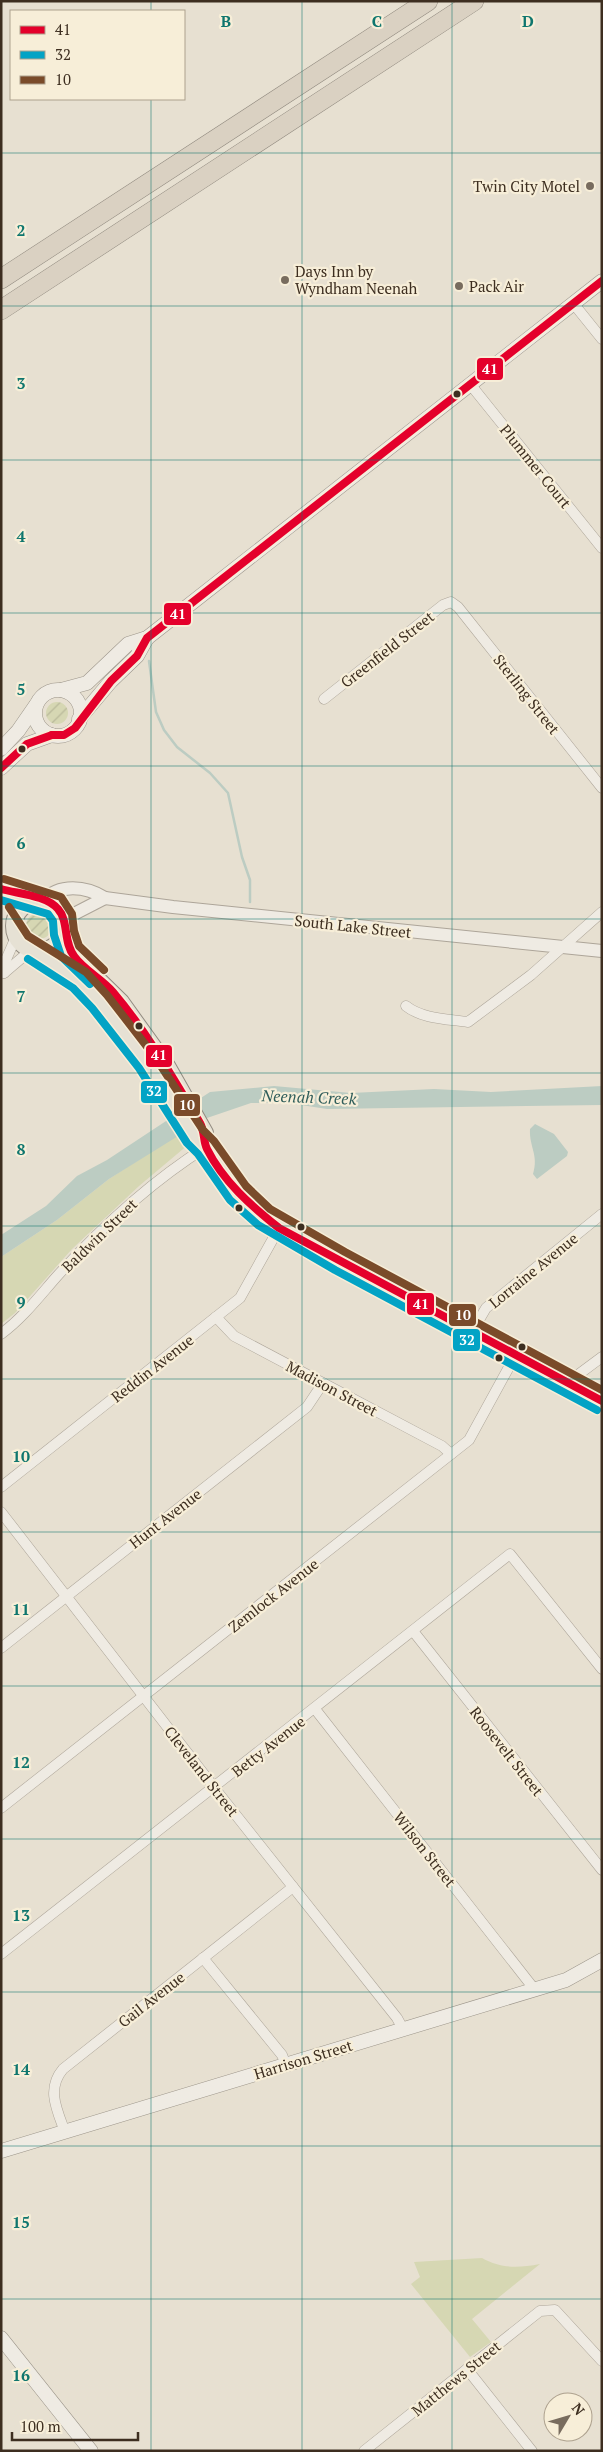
<svg xmlns="http://www.w3.org/2000/svg" width="603" height="2452" font-family="'PT Serif',serif">
<style>
.green{fill:#d6d7b3}
.garden{fill:url(#garden-furrows)}
.water{fill:#bcccc2}
.lines{fill:none;stroke-linecap:round;stroke-linejoin:round}
.stream{stroke:#bcccc2;stroke-width:2.5}
.minor-casing{stroke:#ada599;stroke-width:11}
.tertiary-casing{stroke:#ada599;stroke-width:14}
.secondary-casing{stroke:#9c958a;stroke-width:15}
.primary-casing{stroke:#928b80;stroke-width:18}
.motorway-casing{stroke:#928b80;stroke-width:20}
.minor{stroke:#efebe3;stroke-width:10}
.tertiary{stroke:#efebe3;stroke-width:12}
.secondary{stroke:#efebe3;stroke-width:14}
.primary{stroke:#e6e1d4;stroke-width:16}
.motorway{stroke:#dad1c2;stroke-width:19}
.bus-1-casing{stroke:#f7eed8;stroke-width:11}
.bus-2-casing{stroke:#f7eed8;stroke-width:11}
.bus-3-casing{stroke:#f7eed8;stroke-width:11}
.bus-1{stroke:#e4002b;stroke-width:8}
.bus-2{stroke:#03a3c5;stroke-width:8}
.bus-3{stroke:#7a4b2a;stroke-width:8}
.grid{fill:none;stroke:#0f766e;stroke-width:1;stroke-opacity:0.55}
.poi-dot{fill:#786c5e;stroke:#f7eed8;stroke-width:2}
.bus-dot{fill:#3d2e20;stroke:#f7eed8;stroke-width:2}
.labels{text-anchor:middle;dominant-baseline:central;stroke-width:4.5;stroke-linejoin:round;paint-order:stroke}
.poi-label{font-size:15px;fill:#3d2e20;stroke:#f7eed8;text-anchor:start}
.street-label{font-size:15px;fill:#3d2e20;stroke:#f7eed8}
.water-label{font-size:16px;font-style:italic;fill:#2f5d5a;stroke:#f7eed8}
.grid-label{font-size:16px;text-anchor:middle;font-weight:bold;fill:#0f766e;stroke:#f7eed8;stroke-width:4.5;stroke-linejoin:round;paint-order:stroke}
.line-badge{stroke:#f7eed8;stroke-width:2}
.badge-label{font-size:14px;text-anchor:middle;font-weight:bold;fill:#fff}
</style>
<defs>
<pattern id="garden-furrows" width="10" height="10" patternUnits="userSpaceOnUse" patternTransform="scale(1.25)"><rect width="10" height="10" fill="#d6d7b3"/><path d="M-1 1l2-2M0 10L10 0M9 11l2-2" fill="none" stroke="#b9b99a"/></pattern>
</defs>
<rect width="100%" height="100%" fill="#e7e0d1"/>
<g class="green">
<polygon points="180,1133 184,1135 189,1144 139,1186 72,1249 15,1313 1,1324 1,1257 57,1220 109,1179"/>
<path d="M482 2258C502 2269 518 2268 540 2264L472 2319 491 2342 470 2357 411 2284 420 2277 414 2262Z"/>
</g>
<g class="garden">
<circle cx="57" cy="713" r="11"/>
<circle cx="39" cy="926" r="13"/>
</g>
<g class="water">
<polygon points="274,1086 351,1093 434,1089 491,1092 602,1086 602,1105 327,1109 288,1103 251,1103 207,1118 109,1179 57,1220 1,1257 1,1235 46,1206 77,1176 107,1160 210,1092"/>
<path d="M535 1124 554 1134 568 1152 567 1156 537 1179 533 1174C539 1155 529 1147 530 1129Z"/>
</g>
<g class="lines">
<polyline class="stream" points="149,661 156,712 164,730 177,747 210,773 228,793 242,857 250,880 250,902"/>
<g class="minor-casing">
<g id="minor">
<polyline points="573,303 602,339"/>
<polyline points="470,384 602,548"/>
<polyline points="324,699 443,605 451,602 458,607 602,788"/>
<polyline points="4,973 5,962 16,937"/>
<polyline points="4,973 31,950"/>
<path d="M406 1006C422 1019 448 1019 468 1022L531 975 602 912"/>
<polyline points="216,1317 234,1336 442,1446 451,1454"/>
<polyline points="472,1332 486,1308 602,1214"/>
<path d="M1 1334C24 1317 41 1294 59 1274 103 1226 152 1181 206 1147"/>
<polyline points="567,1383 602,1357"/>
<polyline points="1,1487 240,1298 279,1228"/>
<polyline points="1,1512 220,1795 397,2018 403,2029"/>
<polyline points="413,1631 602,1870"/>
<polyline points="1,1648 307,1407 323,1383"/>
<polyline points="315,1709 535,1990"/>
<polyline points="1,1808 469,1440 515,1356"/>
<polyline points="1,1954 510,1554 602,1669"/>
<polyline points="203,1958 282,2055 286,2065"/>
<path d="M65 2132C57 2110 46 2089 63 2069L293 1887"/>
<polyline points="467,2369 532,2451"/>
<polyline points="364,2451 540,2311 555,2310 602,2361"/>
</g>
</g>
<g class="tertiary-casing">
<g id="tertiary">
<path d="M43 901C59 883 86 886 105 898L173 907 602 951"/>
<polyline points="65,924 72,915 105,898"/>
</g>
</g>
<g class="secondary-casing">
<g id="secondary">
<polyline points="61,690 87,683 128,644 147,638 602,281"/>
<circle cx="58" cy="713" r="23"/>
<polyline points="79,719 111,681 137,656 147,638"/>
<polyline points="1,749 18,731 36,705"/>
<polyline points="1,768 27,744 52,735"/>
<polyline points="1,2151 566,1980 602,1960"/>
<polyline points="1,2338 91,2451"/>
</g>
</g>
<g class="primary-casing">
<g id="primary">
<polyline points="1,889 39,900"/>
<circle cx="39" cy="926" r="25"/>
<polyline points="64,933 73,955 121,1002 167,1066 205,1133 206,1147"/>
<polyline points="37,952 80,980 100,1002 147,1062 195,1137 206,1147 238,1193 264,1217 340,1261 602,1401"/>
</g>
</g>
<g class="motorway-casing">
<g id="motorway">
<polyline points="1,279 428,1"/>
<polyline points="1,310 474,1"/>
</g>
</g>
<use href="#minor" class="minor"/>
<use href="#tertiary" class="tertiary"/>
<use href="#secondary" class="secondary"/>
<use href="#primary" class="primary"/>
<use href="#motorway" class="motorway"/>
<g class="bus-1-casing">
<g id="bus-1">
<polyline points="52,735 64,735 75,728 111,681 137,656 147,638 602,281"/>
<polyline points="1,768 27,744 52,735"/>
<path d="M1 889C19 894 46 895 58 909 69 921 63 942 74 956 84 970 102 979 113 992 147 1032 173 1078 200 1123 205 1132 203 1141 207 1149 223 1181 251 1206 279 1228L602 1401"/>
</g>
</g>
<g class="bus-2-casing">
<g id="bus-2">
<polyline points="1,900 48,914 53,921 54,935 61,956 90,984"/>
<polyline points="28,959 73,988 92,1008 139,1068 187,1143 198,1154 230,1200 258,1225 335,1270 597,1410"/>
</g>
</g>
<g class="bus-3-casing">
<g id="bus-3">
<polyline points="4,879 61,897 72,914 74,931 79,946 104,970"/>
<polyline points="9,907 28,936 86,972 107,995 155,1057 203,1130 214,1141 246,1186 270,1209 345,1252 602,1390"/>
</g>
</g>
<use href="#bus-1" class="bus-1"/>
<use href="#bus-2" class="bus-2"/>
<use href="#bus-3" class="bus-3"/>
</g>
<path class="grid" d="M151 1V11M302 1V2451M452 1V2451M151 99V2451M1 153H602M1 306H602M1 460H602M1 613H602M1 766H602M1 919H602M1 1073H602M1 1226H602M1 1379H602M1 1532H602M1 1686H602M1 1839H602M1 1992H602M1 2146H602M1 2299H602"/>
<g class="poi-dot">
<circle cx="590" cy="186" r="5"/>
<circle cx="285" cy="280" r="5"/>
<circle cx="459" cy="286" r="5"/>
</g>
<g class="bus-dot">
<circle cx="457" cy="394" r="4.5"/>
<circle cx="22" cy="749" r="4.5"/>
<circle cx="139" cy="1026" r="4.5"/>
<circle cx="239" cy="1208" r="4.5"/>
<circle cx="301" cy="1227" r="4.5"/>
<circle cx="522" cy="1347" r="4.5"/>
<circle cx="499" cy="1358" r="4.5"/>
</g>
<g class="labels">
<g class="poi-label">
<text x="580" y="186" text-anchor="end">Twin City Motel</text>
<text x="295" y="271">Days Inn by<tspan x="295" dy="17">Wyndham Neenah</tspan></text>
<text x="469" y="286">Pack Air</text>
</g>
<g class="street-label">
<text transform="translate(536 466) rotate(51)">Plummer Court</text>
<text transform="translate(387 649) rotate(-38)">Greenfield Street</text>
<text transform="translate(527 694) rotate(52)">Sterling Street</text>
<text transform="translate(353 926) rotate(6)">South Lake Street</text>
<text transform="translate(99 1235) rotate(-44)">Baldwin Street</text>
<text transform="translate(533 1270) rotate(-39)">Lorraine Avenue</text>
<text transform="translate(152 1368) rotate(-38)">Reddin Avenue</text>
<text transform="translate(332 1388) rotate(28)">Madison Street</text>
<text transform="translate(165 1518) rotate(-38)">Hunt Avenue</text>
<text transform="translate(273 1595) rotate(-38)">Zemlock Avenue</text>
<text transform="translate(268 1746) rotate(-38)">Betty Avenue</text>
<text transform="translate(507 1751) rotate(52)">Roosevelt Street</text>
<text transform="translate(202 1771) rotate(52)">Cleveland Street</text>
<text transform="translate(425 1849) rotate(52)">Wilson Street</text>
<text transform="translate(151 1999) rotate(-38)">Gail Avenue</text>
<text transform="translate(303 2059) rotate(-17)">Harrison Street</text>
<text transform="translate(456 2378) rotate(-39)">Matthews Street</text>
</g>
<g class="water-label">
<text transform="translate(309 1097) rotate(2)">Neenah Creek</text>
</g>
</g>
<g class="grid-label">
<text x="226" y="27">B</text>
<text x="377" y="27">C</text>
<text x="528" y="27">D</text>
<text x="21" y="236">2</text>
<text x="21" y="389">3</text>
<text x="21" y="542">4</text>
<text x="21" y="695">5</text>
<text x="21" y="849">6</text>
<text x="21" y="1002">7</text>
<text x="21" y="1155">8</text>
<text x="21" y="1308">9</text>
<text x="21" y="1462">10</text>
<text x="21" y="1615">11</text>
<text x="21" y="1768">12</text>
<text x="21" y="1921">13</text>
<text x="21" y="2075">14</text>
<text x="21" y="2228">15</text>
<text x="21" y="2381">16</text>
</g>
<g class="line-badge">
<rect x="476" y="357" width="28" height="24" rx="5" fill="#e4002b"/>
<rect x="163" y="602" width="29" height="24" rx="5" fill="#e4002b"/>
<rect x="145" y="1044" width="28" height="24" rx="5" fill="#e4002b"/>
<rect x="140" y="1080" width="28" height="24" rx="5" fill="#03a3c5"/>
<rect x="173" y="1093" width="28" height="24" rx="5" fill="#7a4b2a"/>
<rect x="406" y="1292" width="29" height="24" rx="5" fill="#e4002b"/>
<rect x="448" y="1303" width="29" height="24" rx="5" fill="#7a4b2a"/>
<rect x="452" y="1328" width="29" height="24" rx="5" fill="#03a3c5"/>
</g>
<g class="badge-label">
<text x="490" y="374">41</text>
<text x="178" y="619">41</text>
<text x="159" y="1060">41</text>
<text x="154" y="1096">32</text>
<text x="187" y="1110">10</text>
<text x="421" y="1309">41</text>
<text x="463" y="1320">10</text>
<text x="467" y="1345">32</text>
</g>
<rect width="603" height="2452" fill="none" stroke="#3d2e20" stroke-width="5"/>
<rect x="10" y="10" width="175" height="90" fill="#f7eed8" stroke="#ada18e"/>
<rect x="20" y="26" width="25" height="8" fill="#e4002b" stroke="#ada18e"/>
<text x="55" y="35" font-size="15" fill="#3d2e20">41</text>
<rect x="20" y="51" width="25" height="8" fill="#03a3c5" stroke="#ada18e"/>
<text x="55" y="60" font-size="15" fill="#3d2e20">32</text>
<rect x="20" y="76" width="25" height="8" fill="#7a4b2a" stroke="#ada18e"/>
<text x="55" y="85" font-size="15" fill="#3d2e20">10</text>
<g transform="translate(568 2417) rotate(52)"><circle r="24" fill="#f7eed8" stroke="#ada18e"/>
<path d="M0-4L9 19L0 12L-9 19Z" fill="#786c5e"/>
<text y="-8" font-size="14" font-weight="bold" text-anchor="middle" fill="#3d2e20">N</text>
</g>
<path d="M12 2432v8h126v-8" fill="none" stroke="#3d2e20" stroke-width="2.5"/>
<text x="20" y="2432" font-size="15" fill="#3d2e20" stroke="#f7eed8" stroke-width="4" paint-order="stroke">100 m</text>
</svg>
